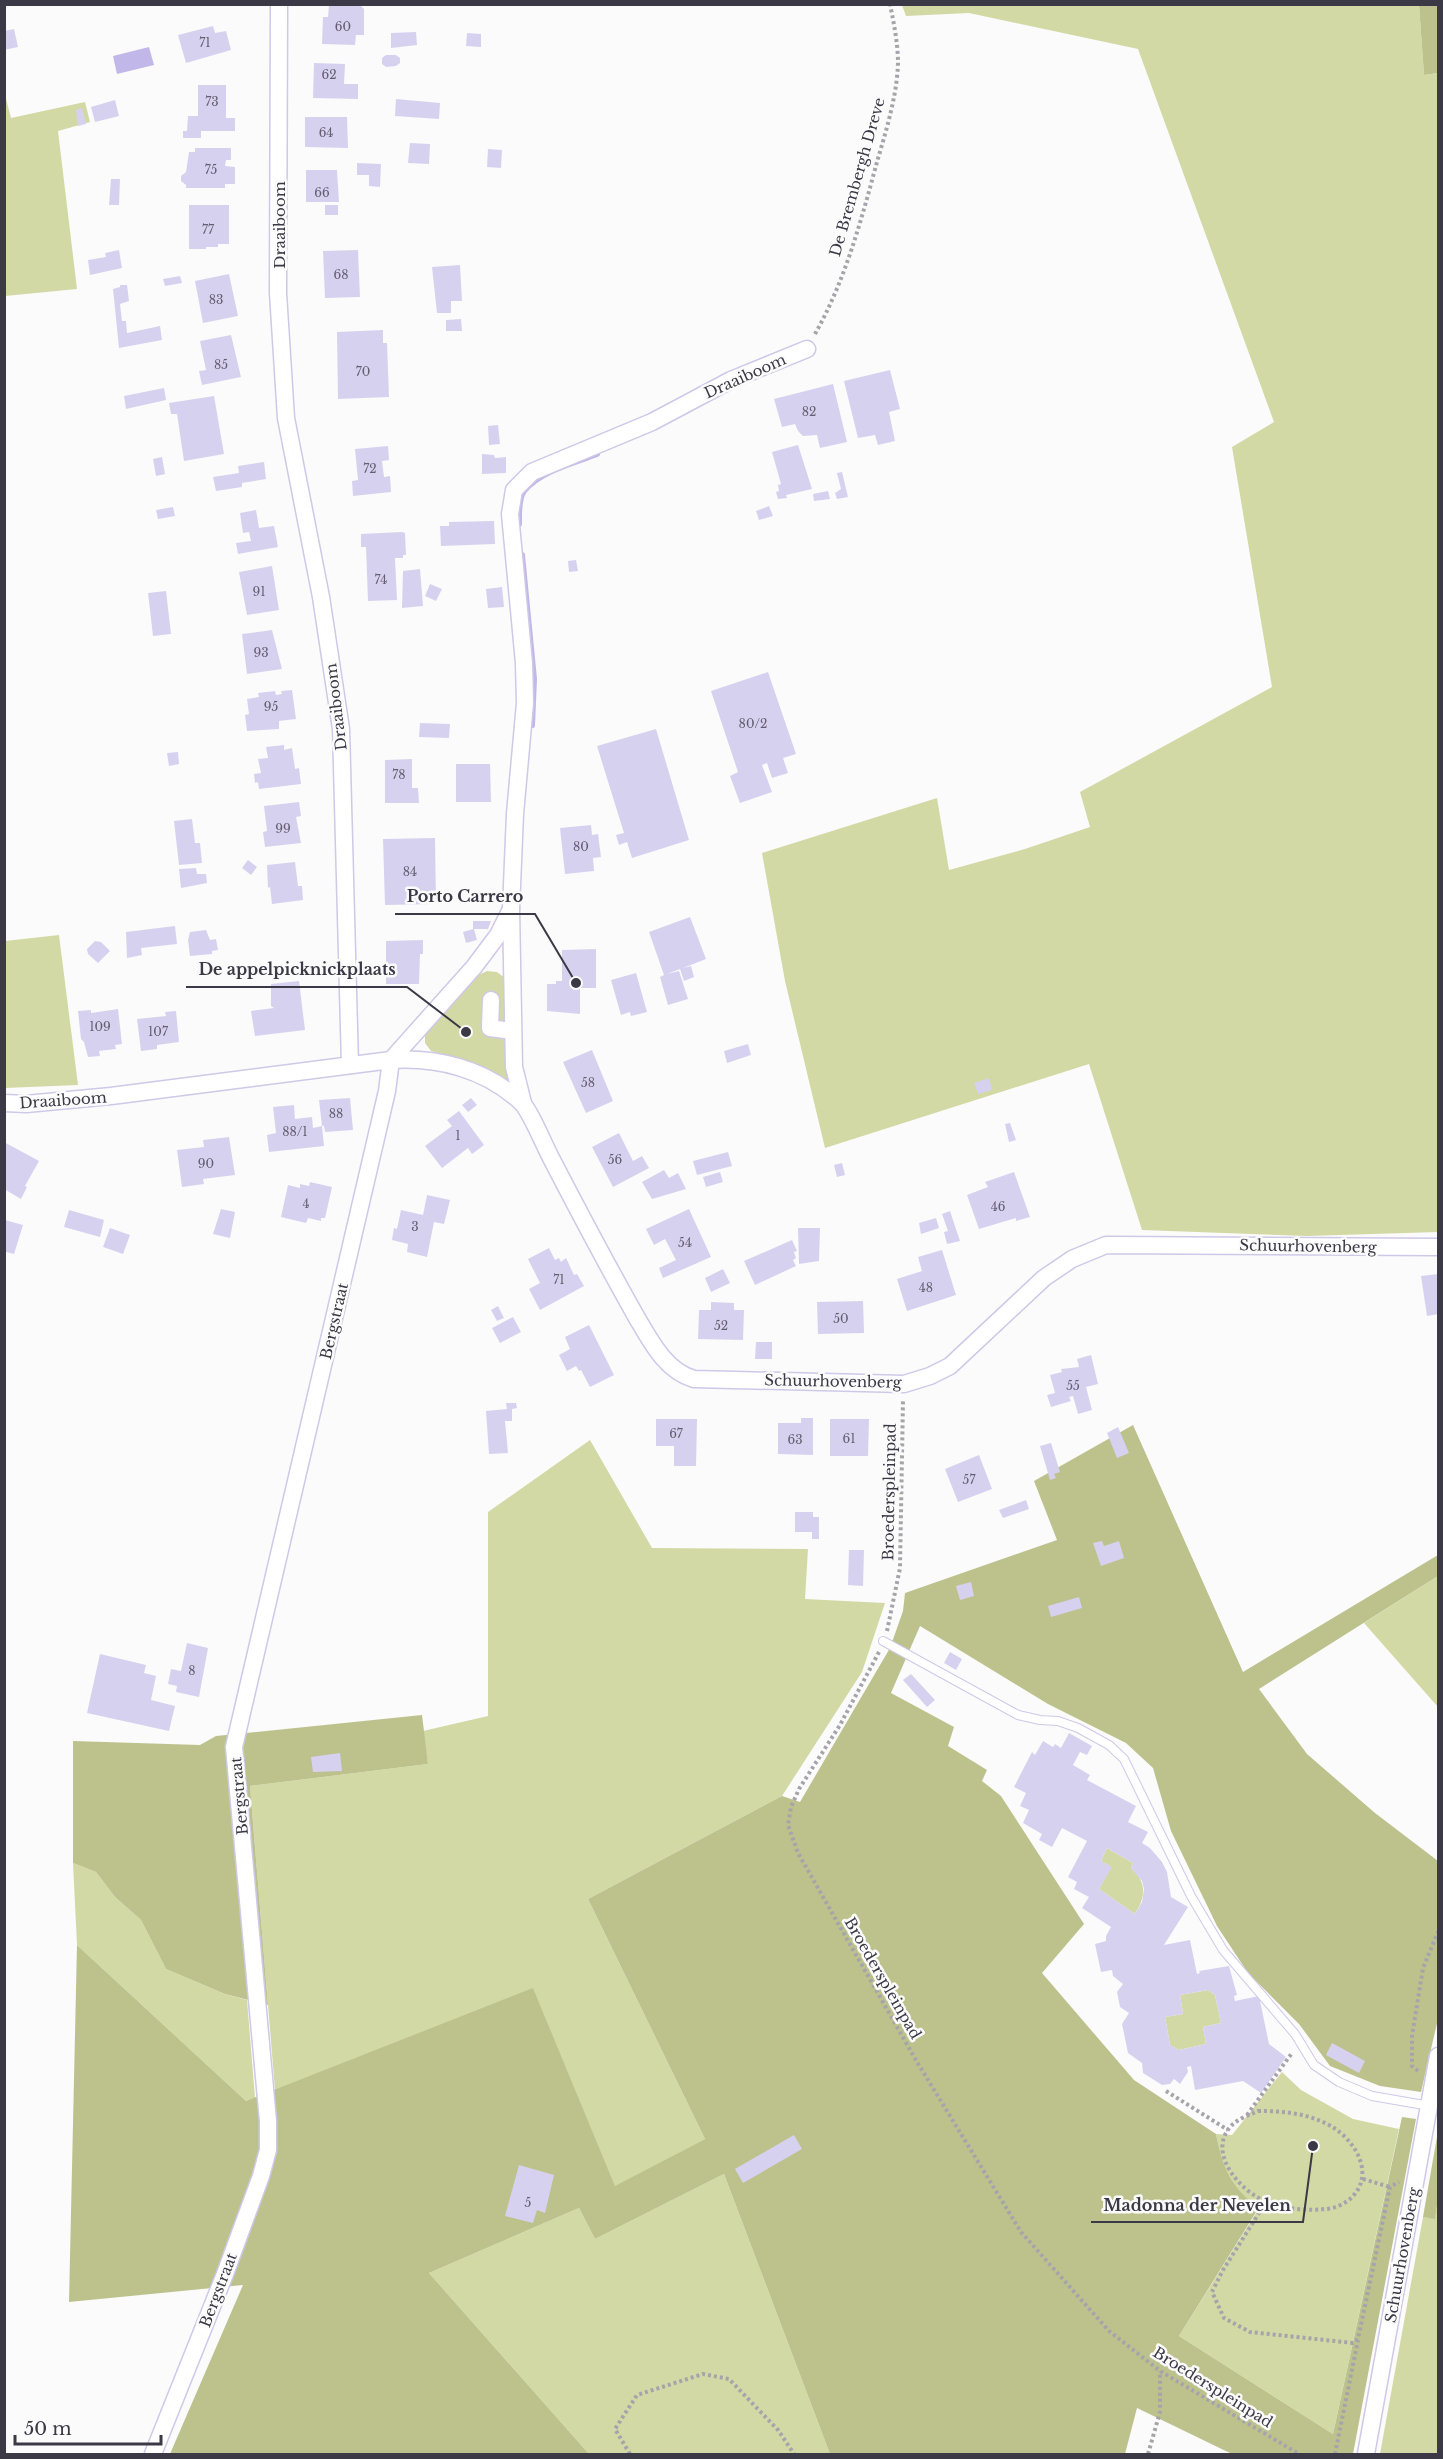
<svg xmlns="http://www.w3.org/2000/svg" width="1443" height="2459" font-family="'Libre Baskerville',serif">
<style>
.green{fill:#d3d9a5}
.forest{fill:#bdc28d}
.water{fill:#c2b7e9}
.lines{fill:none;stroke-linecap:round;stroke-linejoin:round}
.stream{stroke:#c2b7e9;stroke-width:6}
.building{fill:#d7d1f0;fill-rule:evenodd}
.lane-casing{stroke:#cfc8e8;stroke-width:10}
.street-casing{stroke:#cfc8e8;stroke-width:19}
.path{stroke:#a6a4aa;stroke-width:4;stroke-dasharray:3 3;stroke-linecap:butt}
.lane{stroke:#fff;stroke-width:8}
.street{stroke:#fff;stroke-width:16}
.labels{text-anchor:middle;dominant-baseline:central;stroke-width:5;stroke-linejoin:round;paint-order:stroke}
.number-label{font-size:12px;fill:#635f70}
.street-label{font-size:15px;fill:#3c3946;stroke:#fbfbfb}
.leader{fill:none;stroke:#3c3946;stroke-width:2}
.callout-dot{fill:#3c3946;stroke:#fbfbfb;stroke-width:2}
.callout-label{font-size:16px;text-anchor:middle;font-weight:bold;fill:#3c3946;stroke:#fbfbfb;stroke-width:5;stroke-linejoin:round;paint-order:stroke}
</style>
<rect width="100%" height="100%" fill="#fbfbfb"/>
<g class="green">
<polygon points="902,5 1419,5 1424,75 1438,73 1438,1232 1307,1236 1142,1230 1089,1064 825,1148 785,981 762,853 937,798 949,870 1025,849 1090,827 1080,792 1272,687 1232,447 1274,422 1138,49 969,13 906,16"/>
<polygon points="4,91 11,118 85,102 90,122 58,131 77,289 5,296"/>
<polygon points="59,935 78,1085 5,1088 5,941"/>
<polygon points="487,971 497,972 505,978 515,1090 472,1063 431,1051 425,1043 425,1029 476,976"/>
<polygon points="590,1440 652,1548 808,1549 805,1599 885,1603 862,1672 782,1796 588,1899 705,2139 615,2187 533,1989 275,2090 250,1786 428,1764 423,1731 488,1716 488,1512"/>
<polygon points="1438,1576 1438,1707 1364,1623"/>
<path d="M1107 1848 1133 1863 1131 1868C1147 1882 1146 1897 1135 1914L1099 1889 1111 1867 1101 1861Z"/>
<polygon points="73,1863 96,1872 115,1897 141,1920 166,1969 225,1994 247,2000 255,2098 246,2101 77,1945"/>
<polygon points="1208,1990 1215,1995 1221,2023 1203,2027 1206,2044 1179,2050 1170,2045 1165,2017 1183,2014 1180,1995"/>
<path d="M1282 2072 1301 2090 1353 2119 1399 2129 1333 2434 1179 2336 1258 2210C1230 2183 1224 2172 1216 2134L1232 2135Z"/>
<polygon points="724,2174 830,2454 589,2454 429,2273 579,2208 595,2239"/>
<polygon points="1438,2200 1438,2454 1380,2454 1423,2217 1435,2218"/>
</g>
<g class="forest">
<polygon points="1419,5 1438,5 1438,73 1424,75"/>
<path d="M1133 1425 1243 1672 1438 1555V1576L1259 1689 1307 1754 1375 1813 1438 1861V2019L1421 2092 1380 2086 1330 2066 1299 2024 1248 1973 1217 1926 1171 1831 1153 1768 1126 1743 1048 1704 920 1626 891 1693 954 1727 948 1746 987 1770 982 1781 1001 1796 1084 1924 1042 1973 1134 2080 1216 2134C1224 2172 1230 2183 1258 2209L1179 2336 1333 2434 1402 2117 1416 2119 1353 2454H1232L1137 2408 1125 2454H830L724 2174 595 2239 579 2208 429 2273 589 2454H170L243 2285 69 2302 77 1945 246 2101 533 1988 615 2186 705 2139 588 1899 782 1796 800 1802 890 1648 903 1611 905 1593 1057 1540 1034 1481Z"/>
<polygon points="422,1715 428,1764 250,1786 268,2005 225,1994 166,1969 141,1920 115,1897 96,1872 73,1863 73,1741 200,1745 216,1736"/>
<polygon points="1438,2131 1438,2200 1435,2219 1423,2217"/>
</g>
<polygon class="water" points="149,47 154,65 117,74 113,56"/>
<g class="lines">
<g class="stream">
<path d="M519 524C519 514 518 499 524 491 540 471 574 463 597 454"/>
<polyline points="522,555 534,679 532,725"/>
</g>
</g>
<g class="building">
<polygon points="329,5 360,5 364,9 364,35 356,35 355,45 322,44 323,17 328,17"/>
<polygon points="213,26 215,33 226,31 231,50 186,63 178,35"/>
<polygon points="14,29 18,47 4,50 4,31"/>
<polygon points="416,32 417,45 391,48 391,33"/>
<polygon points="467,33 481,34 481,47 466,46"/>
<polygon points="386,55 396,55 400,58 400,63 396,66 386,67 382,64 382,58"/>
<polygon points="314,63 345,64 344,84 358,84 358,99 313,98"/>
<polygon points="198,85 226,85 226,118 235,118 235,131 201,131 201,138 183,138 183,131 187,131 188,116 198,116"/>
<polygon points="396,99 440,103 439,119 395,116"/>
<polygon points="115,100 119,116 95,122 91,107"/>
<polygon points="82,108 86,124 78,126 76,110"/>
<polygon points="305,117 347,117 348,148 305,147"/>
<polygon points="410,143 430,144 429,164 408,163"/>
<polygon points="195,148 231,148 231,160 226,160 225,166 235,167 235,184 225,184 225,188 186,188 186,185 181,181 181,176 186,172 189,152 195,152"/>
<polygon points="488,149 502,150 501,168 487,167"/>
<polygon points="357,163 381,164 380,187 369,186 369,175 357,175"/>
<polygon points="306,170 337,170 339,202 306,202"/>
<polygon points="111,179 120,179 119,205 109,205"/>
<polygon points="189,205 229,205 229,244 218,244 218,247 206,247 206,249 189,249"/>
<rect x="325" y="205" width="13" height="10"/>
<polygon points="119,250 122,268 90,275 88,260 106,257 105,253"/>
<polygon points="358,250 360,297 325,298 323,251"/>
<polygon points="460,265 462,301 451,301 451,313 437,313 432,267"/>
<polygon points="229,274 238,316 203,323 195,281"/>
<polygon points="180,276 182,283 165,286 163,279"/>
<polygon points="120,285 127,285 129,301 120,304 122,321 126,321 127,333 160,326 162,340 119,348 113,289 120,287"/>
<polygon points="461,319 462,331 446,331 446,320"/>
<polygon points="383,330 383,343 387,343 389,397 338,399 337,332"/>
<polygon points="231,335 241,377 202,385 199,371 206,370 200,341"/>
<polygon points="890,370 900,409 889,412 895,441 878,445 875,435 858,438 844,381"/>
<polygon points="833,384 847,442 820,448 817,435 803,436 798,431 795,424 782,427 774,399"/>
<polygon points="164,388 166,400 126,409 124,396"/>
<polygon points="214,396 224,454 184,461 177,414 171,414 169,403"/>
<polygon points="498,425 500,444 489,445 488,426"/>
<polygon points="798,445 812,489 786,495 787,498 778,499 776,492 779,491 778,485 781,484 772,452"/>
<polygon points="388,446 389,460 382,461 384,477 390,476 391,492 353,496 352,481 358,480 355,449"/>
<polygon points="482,454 494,455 495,458 506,457 506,473 482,474"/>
<polygon points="162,457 165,474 156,476 153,459"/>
<polygon points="264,462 266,479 242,483 242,487 216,491 213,477 239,473 238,466"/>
<polygon points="842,472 848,497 837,499 835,493 841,489 837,473"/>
<polygon points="828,491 830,499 814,501 813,494"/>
<polygon points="769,506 773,516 759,520 756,511"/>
<polygon points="173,507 175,516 158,519 156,510"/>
<polygon points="256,510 259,528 274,526 278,547 238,554 236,543 251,541 249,532 243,533 240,513"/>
<polygon points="494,521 495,544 441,546 440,526 449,526 449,522"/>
<polygon points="402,532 405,533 406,555 403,555 403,558 395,558 397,600 368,601 366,547 361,547 361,534"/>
<polygon points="576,560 578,571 569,572 568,561"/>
<polygon points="272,566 279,610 247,615 239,572"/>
<polygon points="420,569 423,606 402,608 403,571"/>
<polygon points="430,584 442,589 436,601 425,596"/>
<polygon points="502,587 504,607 488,608 486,589"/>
<polygon points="166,591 171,634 153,636 148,593"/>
<polygon points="272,630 282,669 247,674 242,634"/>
<polygon points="768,672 796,754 783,758 788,773 772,778 767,763 762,765 772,792 740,803 730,776 738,772 711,691"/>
<polygon points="292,690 296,719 279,721 279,729 247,731 245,715 249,714 247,699 259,697 258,693 275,691 276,695 282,694 281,691"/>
<polygon points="420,723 450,724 449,738 419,737"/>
<polygon points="656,729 689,840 632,858 627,842 619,845 616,835 624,833 597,746"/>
<polygon points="284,745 284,750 292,748 295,769 299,768 301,784 259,789 258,782 255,783 254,774 261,773 258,759 268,758 266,747"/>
<polygon points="178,752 179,764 169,766 167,753"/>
<polygon points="412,759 412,788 418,788 419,803 385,803 385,760"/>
<polygon points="456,764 490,764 491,802 456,802"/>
<polygon points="299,802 301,816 296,817 301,843 265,847 263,832 267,831 264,806"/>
<polygon points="192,819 195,843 200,843 202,863 179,865 174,821"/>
<polygon points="591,825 592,835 598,834 601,857 593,858 594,871 565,874 560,828"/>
<polygon points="435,838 436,904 385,905 383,839"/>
<polygon points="248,860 257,867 251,875 242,868"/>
<polygon points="295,862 298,886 302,886 303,900 272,904 270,887 268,888 267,865"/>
<polygon points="196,868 197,874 206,874 207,883 181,888 179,869"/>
<polygon points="690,917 706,959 683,968 691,966 694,977 684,981 680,969 667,974 679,971 688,999 668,1005 660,977 664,975 649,932"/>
<polygon points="473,921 491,921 488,929 474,929 477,940 466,943 463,932 473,929"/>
<polygon points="175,926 177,944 141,948 142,955 127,958 126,932"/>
<polygon points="206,930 210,940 216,939 218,950 212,951 212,954 190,956 188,940 190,932"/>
<polygon points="423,940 423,954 420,954 419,984 386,984 386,941"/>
<polygon points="95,941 101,942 110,951 98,963 88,954 87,949"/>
<polygon points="596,949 596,988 580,988 580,1014 547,1011 547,984 556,984 556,981 562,981 562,950"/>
<polygon points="636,973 647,1012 631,1016 630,1012 621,1015 611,980"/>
<polygon points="299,981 305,1030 255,1036 251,1011 274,1008 271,1006 271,984"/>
<polygon points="118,1009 122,1044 115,1045 116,1049 99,1051 100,1056 88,1057 84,1042 81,1039 78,1011 91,1010 91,1013"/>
<polygon points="176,1011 179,1042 157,1045 157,1049 141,1051 137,1019 166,1016 165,1012"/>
<polygon points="748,1044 751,1055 727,1063 724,1051"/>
<polygon points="592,1050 613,1101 586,1113 563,1062"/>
<polygon points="989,1078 992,1090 978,1094 974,1083"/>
<polygon points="350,1098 353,1130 325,1132 324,1126 322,1126 319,1100"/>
<polygon points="471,1098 477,1105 468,1112 462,1105"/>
<polygon points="294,1105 295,1119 312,1117 313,1128 322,1126 324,1146 269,1152 267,1135 276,1133 273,1107"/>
<polygon points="459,1111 484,1145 472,1154 468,1148 442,1168 425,1146 452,1126 447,1120"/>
<polygon points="1010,1123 1016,1140 1009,1142 1005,1124"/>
<polygon points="619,1133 633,1161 642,1156 649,1168 613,1187 592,1147"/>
<polygon points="229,1137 235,1175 203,1179 204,1184 182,1187 177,1150 204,1147 203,1140"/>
<polygon points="4,1142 39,1161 25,1186 27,1187 21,1199 4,1189"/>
<polygon points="728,1152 732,1166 697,1175 693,1161"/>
<polygon points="842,1163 845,1175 837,1177 834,1165"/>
<polygon points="664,1170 669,1178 678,1173 686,1189 652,1199 642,1182"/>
<polygon points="720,1172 723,1182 706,1187 703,1177"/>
<polygon points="1014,1172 1030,1217 1016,1221 1016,1218 979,1229 967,1195 988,1187 985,1182"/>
<polygon points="310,1182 332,1187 325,1218 321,1218 321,1221 308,1218 306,1223 281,1217 288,1185 300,1188 300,1184 309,1186"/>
<polygon points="427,1195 450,1200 444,1224 434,1222 427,1257 407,1252 408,1244 392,1240 394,1228 397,1229 401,1210 423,1215"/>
<polygon points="221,1209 235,1212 230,1238 213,1234"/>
<polygon points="689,1209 711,1257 663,1278 659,1268 676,1260 665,1239 654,1245 646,1229"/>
<polygon points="69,1210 104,1220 100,1237 64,1227"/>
<polygon points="950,1211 960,1241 947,1244 944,1232 948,1231 942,1214"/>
<polygon points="936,1218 939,1228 921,1234 919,1223"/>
<polygon points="5,1220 23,1225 14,1254 6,1252 5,1256"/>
<polygon points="110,1228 130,1235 123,1254 103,1247"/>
<polygon points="798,1228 820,1228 819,1261 799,1264"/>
<polygon points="792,1240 797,1251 794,1252 796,1258 793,1260 796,1266 755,1285 744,1261"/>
<polygon points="549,1248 555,1260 559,1258 561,1262 566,1258 574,1275 577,1274 584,1286 540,1310 529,1289 540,1283 528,1259"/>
<polygon points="942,1250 956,1295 907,1311 897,1279 922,1271 918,1257"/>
<polygon points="723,1269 730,1283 711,1292 705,1278"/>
<polygon points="1438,1274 1438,1314 1427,1316 1421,1276"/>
<polygon points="863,1301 864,1333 818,1334 817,1302"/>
<polygon points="711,1302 734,1303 734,1310 744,1310 743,1340 698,1339 699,1310 711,1310"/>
<polygon points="498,1306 504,1318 497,1321 491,1310"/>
<polygon points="513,1317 521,1332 500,1343 492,1328"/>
<polygon points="589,1325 614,1375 590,1387 581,1370 579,1371 576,1366 567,1371 559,1355 570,1349 565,1337"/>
<polygon points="756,1342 772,1342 772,1359 755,1359"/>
<polygon points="1091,1355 1098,1384 1086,1387 1092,1410 1078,1414 1073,1396 1069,1397 1071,1401 1051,1407 1047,1395 1055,1393 1050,1375 1062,1372 1061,1369 1079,1367 1077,1359"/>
<polygon points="506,1403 516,1403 517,1408 512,1409 512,1421 505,1421 508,1453 489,1454 486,1411 507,1409"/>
<polygon points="801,1418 813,1418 813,1455 778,1454 778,1423 801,1423"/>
<polygon points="656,1419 697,1419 696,1466 674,1466 674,1446 656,1446"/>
<polygon points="830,1419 869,1419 868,1456 830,1456"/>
<polygon points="1118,1427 1129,1453 1117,1458 1107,1433"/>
<polygon points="1051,1443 1060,1472 1054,1474 1056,1478 1050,1480 1040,1446"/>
<polygon points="979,1455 992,1489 958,1502 945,1469"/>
<polygon points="1026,1500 1029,1509 1003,1518 999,1510"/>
<polygon points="795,1512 813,1512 813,1517 819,1517 819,1539 812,1539 812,1532 795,1532"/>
<polygon points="1102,1541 1104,1546 1119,1541 1124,1558 1101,1566 1093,1543"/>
<polygon points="849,1550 864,1550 863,1586 848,1585"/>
<polygon points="971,1582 974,1596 960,1600 956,1586"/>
<polygon points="1079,1597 1082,1608 1051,1617 1048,1606"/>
<polygon points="187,1643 208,1648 199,1697 176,1692 177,1686 168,1684 171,1669 181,1671"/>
<polygon points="950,1652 962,1659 956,1670 944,1663"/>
<polygon points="100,1654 146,1665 144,1673 156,1676 151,1700 175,1706 169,1731 87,1713"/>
<polygon points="911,1674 935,1700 927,1707 903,1680"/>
<path d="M1069 1733 1092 1746 1087 1755 1080 1752 1073 1765 1090 1775 1087 1780 1136 1806 1128 1822 1148 1832 1142 1843 1150 1848 1162 1862 1167 1872 1171 1897 1188 1907 1164 1945 1190 1940 1197 1974 1200 1973 1199 1971 1229 1966 1237 1995 1234 1996 1235 2001 1259 1996 1269 2044 1286 2057 1261 2093 1243 2081 1195 2090 1191 2066 1187 2067 1188 2072 1180 2084 1174 2079 1170 2084 1162 2085 1143 2073 1142 2063 1128 2053 1122 2024 1129 2013 1120 2007 1117 1992 1123 1984 1113 1976 1112 1970 1101 1972 1095 1944 1106 1941V1936L1111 1927 1082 1908 1089 1897 1074 1889 1077 1882 1068 1877 1087 1841 1062 1828 1052 1847 1039 1840 1042 1834 1023 1823 1029 1810 1020 1806 1026 1793 1014 1787 1032 1752 1035 1755 1043 1741 1053 1747 1055 1744 1061 1748ZM1107 1848 1133 1863 1131 1868 1142 1881 1144 1889 1142 1902 1135 1914 1099 1889 1112 1867 1101 1861ZM1208 1990 1215 1995 1221 2023 1203 2027 1206 2044 1179 2050 1170 2045 1165 2017 1183 2014 1180 1995Z"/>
<polygon points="340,1753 342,1771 313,1772 311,1757"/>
<polygon points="1332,2043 1365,2061 1359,2073 1326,2055"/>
<polygon points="794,2135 802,2149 743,2183 735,2169"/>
<polygon points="519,2165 554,2175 545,2213 537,2210 533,2223 505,2216"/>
</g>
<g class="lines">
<g class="lane-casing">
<polyline id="lane" points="883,1641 1018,1715 1040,1720 1058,1721 1078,1728 1109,1745 1124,1759 1191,1896 1223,1950 1295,2034 1314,2065 1339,2082 1372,2096 1430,2106"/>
</g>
<g class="street-casing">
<g id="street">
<polyline points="279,4 278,293 286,418 321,597 341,729 350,1065"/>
<polyline points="491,1000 490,1028 512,1031"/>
<path d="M4 1103 26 1104 111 1096 391 1060C438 1057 485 1069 521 1102 530 1110 544 1145 551 1158 579 1212 607 1265 637 1318 651 1342 666 1371 694 1379L904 1384 930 1376 950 1366 1044 1278 1072 1259 1106 1245 1438 1247"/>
<polyline points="523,1103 514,1067 511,909 515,814 525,703 524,663 510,514 514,490 532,472 652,422 731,380 807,349"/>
<polyline points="153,2454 225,2274 261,2176 268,2150 268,2121 234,1747 387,1091 391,1060 474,967 498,935 511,909"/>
<polyline points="1366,2454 1438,2056"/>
</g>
</g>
<g class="path">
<path d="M815 334C845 281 861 221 877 162 886 131 897 96 898 63 898 44 894 24 890 4"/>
<polyline points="887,1631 900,1568 903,1400"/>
<polyline points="879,1652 840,1725 799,1789 791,1807 788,1825 798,1853 917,2062 1021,2232 1109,2331 1160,2371 1299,2454"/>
<polyline points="1418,2071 1412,2066 1412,2036 1423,1968 1438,1932"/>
<polyline points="1166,2091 1228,2130"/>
<path d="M1258 2111C1282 2111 1307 2113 1329 2125 1355 2139 1377 2175 1350 2199 1344 2204 1334 2209 1325 2209 1306 2211 1285 2209 1267 2202 1241 2192 1207 2154 1230 2127 1237 2119 1249 2115 1258 2111Z"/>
<polyline points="1247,2115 1292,2053"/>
<polyline points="1363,2179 1390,2187"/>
<polyline points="1266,2202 1223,2270 1212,2292 1224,2318 1250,2332 1353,2343 1358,2339 1390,2187 1399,2182"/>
<polyline points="630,2454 615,2429 637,2395 703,2374 729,2379 778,2430 794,2454"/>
<polyline points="1148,2454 1160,2412 1160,2371"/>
<polyline points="1335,2454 1358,2340"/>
</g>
<use href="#lane" class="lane"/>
<use href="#street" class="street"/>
</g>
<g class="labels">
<g class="number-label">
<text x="343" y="26">60</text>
<text x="205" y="42">71</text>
<text x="329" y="74">62</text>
<text x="212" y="101">73</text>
<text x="326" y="132">64</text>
<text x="211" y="169">75</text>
<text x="322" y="192">66</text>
<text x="208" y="229">77</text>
<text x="341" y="274">68</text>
<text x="216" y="299">83</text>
<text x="221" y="364">85</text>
<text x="363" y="371">70</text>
<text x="809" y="411">82</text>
<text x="370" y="468">72</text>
<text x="381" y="579">74</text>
<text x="259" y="591">91</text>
<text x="261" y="652">93</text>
<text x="271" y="706">95</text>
<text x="753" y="723">80/2</text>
<text x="399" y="774">78</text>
<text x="283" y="828">99</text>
<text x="581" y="846">80</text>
<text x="410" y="871">84</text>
<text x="100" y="1026">109</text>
<text x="158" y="1031">107</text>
<text x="588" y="1082">58</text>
<text x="336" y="1113">88</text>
<text x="295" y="1131">88/1</text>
<text x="458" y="1135">1</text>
<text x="615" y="1159">56</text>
<text x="206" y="1163">90</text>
<text x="306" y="1203">4</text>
<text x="998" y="1206">46</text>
<text x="415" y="1226">3</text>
<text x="685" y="1242">54</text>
<text x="559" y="1279">71</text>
<text x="926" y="1287">48</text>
<text x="841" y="1318">50</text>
<text x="721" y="1325">52</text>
<text x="1073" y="1385">55</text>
<text x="676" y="1433">67</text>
<text x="849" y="1438">61</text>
<text x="795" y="1439">63</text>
<text x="969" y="1479">57</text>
<text x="192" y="1670">8</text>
<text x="528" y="2202">5</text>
</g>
<g class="street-label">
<text transform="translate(857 177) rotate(-74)">De Brembergh Dreve</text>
<text transform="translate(279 225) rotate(-90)">Draaiboom</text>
<text transform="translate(745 376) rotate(-24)">Draaiboom</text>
<text transform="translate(336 707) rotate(-97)">Draaiboom</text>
<text transform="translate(63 1100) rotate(-4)">Draaiboom</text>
<text transform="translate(1308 1246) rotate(1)">Schuurhovenberg</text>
<text transform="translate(334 1321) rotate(-77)">Bergstraat</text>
<text transform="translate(833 1381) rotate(1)">Schuurhovenberg</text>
<text transform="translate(889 1492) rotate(-89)">Broederspleinpad</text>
<text transform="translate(239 1796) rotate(-95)">Bergstraat</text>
<text transform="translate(883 1978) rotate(60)">Broederspleinpad</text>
<text transform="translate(1402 2255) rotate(-80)">Schuurhovenberg</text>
<text transform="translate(218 2290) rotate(-69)">Bergstraat</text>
<text transform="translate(1213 2387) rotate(32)">Broederspleinpad</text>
</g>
</g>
<path class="leader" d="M576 983L535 914H395M466 1032L407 987H186M1313 2146L1303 2222H1091"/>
<g class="callout-dot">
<circle cx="576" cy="983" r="6"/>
<circle cx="466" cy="1032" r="6"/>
<circle cx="1313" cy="2146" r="6"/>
</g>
<g class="callout-label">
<text x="465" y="902">Porto Carrero</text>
<text x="297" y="975">De appelpicknickplaats</text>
<text x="1197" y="2211">Madonna der Nevelen</text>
</g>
<rect width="1443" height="2459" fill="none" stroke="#3c3946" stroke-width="12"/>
<path d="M15 2435v9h146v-9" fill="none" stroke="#3c3946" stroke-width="3"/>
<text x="24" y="2435" font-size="18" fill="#3c3946" stroke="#fbfbfb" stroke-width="4.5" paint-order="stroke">50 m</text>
</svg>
